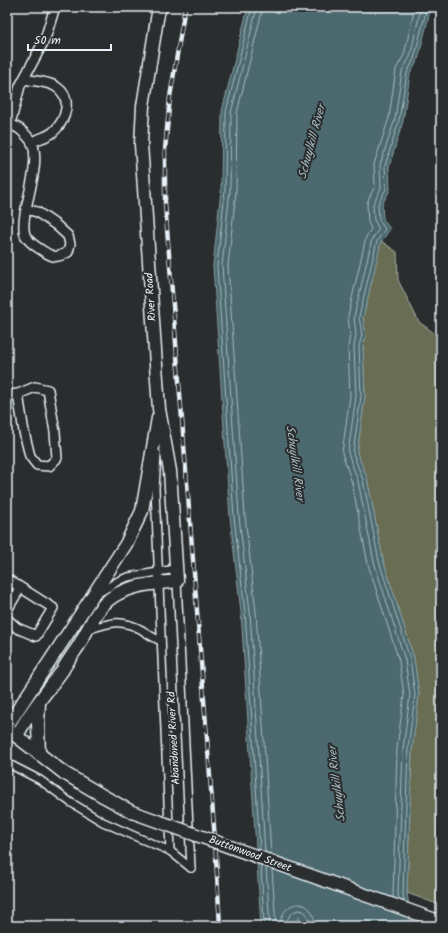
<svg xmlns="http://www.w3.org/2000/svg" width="448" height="933" font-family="Kalam,sans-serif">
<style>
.green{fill:#676d53;stroke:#a8afa6}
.water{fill:#4b696e;stroke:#8a9fa5}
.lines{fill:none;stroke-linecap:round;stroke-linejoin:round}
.shore{stroke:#a9bbc1;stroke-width:1}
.pedestrian-casing{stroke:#e8f1f8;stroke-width:10}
.minor-casing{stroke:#e8f1f8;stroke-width:12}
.tertiary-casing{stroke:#e8f1f8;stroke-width:15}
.pedestrian{stroke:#2a2d2e;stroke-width:7}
.minor{stroke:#2a2d2e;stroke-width:9}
.tertiary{stroke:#2a2d2e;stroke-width:12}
.rail-casing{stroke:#e8f1f8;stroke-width:4.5}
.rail{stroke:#2a2d2e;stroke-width:3;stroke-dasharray:9;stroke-linecap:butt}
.tertiary-bridge-casing{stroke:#e8f1f8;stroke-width:15;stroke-linecap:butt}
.tertiary-bridge{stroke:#2a2d2e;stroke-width:12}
.labels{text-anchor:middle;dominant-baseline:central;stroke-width:4;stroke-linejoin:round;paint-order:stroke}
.street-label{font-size:11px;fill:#e8f1f8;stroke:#2a2d2e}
.water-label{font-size:12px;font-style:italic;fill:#a9bbc1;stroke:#2a2d2e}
</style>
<rect width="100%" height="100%" fill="#2a2d2e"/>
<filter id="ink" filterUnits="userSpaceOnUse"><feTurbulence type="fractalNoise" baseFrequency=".025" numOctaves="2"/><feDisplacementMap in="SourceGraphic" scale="8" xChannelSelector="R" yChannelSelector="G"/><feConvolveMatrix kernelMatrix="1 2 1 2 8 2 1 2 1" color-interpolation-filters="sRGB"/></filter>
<g filter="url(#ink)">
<polygon class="green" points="381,241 397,252 398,280 419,322 441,338 441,629 437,904 407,893 412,750 419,695 414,658 383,560 367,478 357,453 365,396 363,346 366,336 363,318"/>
<polygon class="water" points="248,7 432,7 430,11 418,60 410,74 403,121 389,167 390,190 382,204 383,219 390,229 381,242 363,318 366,336 363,346 365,396 357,453 367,478 383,560 414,658 419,695 412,750 407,893 412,926 300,926 299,917 295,926 261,926 241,612 230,517 213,266 221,190 222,111"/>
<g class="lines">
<g class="shore">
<polyline points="252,7 226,112 225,190 217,266 234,517 245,612 260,850"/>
<polyline points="257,7 231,113 230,190 222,266 239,516 250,612 265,852"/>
<polyline points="263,7 237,113 236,191 228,266 245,516 256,612 271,854"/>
<polyline points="261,865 264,926"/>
<polyline points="266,867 270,926"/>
<polyline points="272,869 276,926"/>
<polyline points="393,897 397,748 404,695 399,661 368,564 352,483 342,453 350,396 348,347 350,335 348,316 366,237 371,229 368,222 367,204 369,198 375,186 374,164 389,118 396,69 404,55 415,7"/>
<polyline points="399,900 398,893 403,749 410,695 405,660 374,562 358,481 348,453 356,396 354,347 356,335 354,317 372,239 379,229 374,220 373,204 381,188 380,165 395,119 402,71 410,57 421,7"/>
<polyline points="404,902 403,893 408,749 415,695 410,659 379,561 363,480 353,453 361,396 359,346 362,335 359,317 377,241 385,229 379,220 378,204 386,189 385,166 399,120 407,73 414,59 427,7"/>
<path d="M280 926C281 899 314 894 315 926"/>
<path d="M286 926C287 918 291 911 299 910 308 911 309 918 309 926"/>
</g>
<g class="pedestrian-casing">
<g id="pedestrian">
<polyline points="157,454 155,489 170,851"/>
<polyline points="177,581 191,868"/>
<polyline points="95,595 120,580 128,577 176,569"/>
<path d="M87 630C109 623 120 618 142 630 148 634 153 638 161 641"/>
<polyline points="7,763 40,780 70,802 103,822 139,838 170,851 191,868"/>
</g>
</g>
<g class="minor-casing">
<g id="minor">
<path d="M24 79C34 81 46 81 55 86 74 97 66 121 52 133 46 137 38 139 32 142"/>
<path d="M7 124C13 125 19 128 23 132 26 135 29 138 31 141 41 157 28 195 25 214 24 220 23 229 25 235 29 243 37 247 43 251 54 258 57 258 68 252L70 244 68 236 56 225 37 212 26 209"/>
<polyline points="10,124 20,86 45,39 55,7"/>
<polyline points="7,395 18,394 35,387 48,390 55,432 57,458 49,466 37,465 30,456 24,432 18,394"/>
<polyline points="7,579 53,608 36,636 17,628 7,619"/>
<polyline points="7,610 20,588"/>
</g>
</g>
<g class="tertiary-casing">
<g id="tertiary">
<polyline points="39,702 38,724 39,754"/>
<polyline points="7,726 80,615 126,544 142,511 158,418"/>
<polyline points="11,732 64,773"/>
<path d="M17 736C28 713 47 692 62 671 67 662 73 654 79 645 89 628 97 606 114 596 133 584 155 584 177 581L170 471 159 409 141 144 143 106 158 13 161 7"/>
</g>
</g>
<use href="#pedestrian" class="pedestrian"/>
<use href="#minor" class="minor"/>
<use href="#tertiary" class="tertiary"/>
<g class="rail-casing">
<polyline id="rail" points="185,7 170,97 165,150 165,203 215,840 220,926"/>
</g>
<use href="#rail" class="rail"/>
<g class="tertiary-bridge-casing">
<polyline id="tertiary-bridge" points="64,773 103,796 132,812 441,922"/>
</g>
<use href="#tertiary-bridge" class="tertiary-bridge"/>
</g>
</g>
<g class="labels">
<g class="street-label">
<text transform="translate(151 297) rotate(-94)">River Road</text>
<text transform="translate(174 738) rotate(-93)">Abandoned River Rd</text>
<text transform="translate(250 854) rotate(20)">Buttonwood Street</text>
</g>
<g class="water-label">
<text transform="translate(312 142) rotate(-75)">Schuylkill River</text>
<text transform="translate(295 463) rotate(82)">Schuylkill River</text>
<text transform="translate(337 784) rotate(-97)">Schuylkill River</text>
</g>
</g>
<rect width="448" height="933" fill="none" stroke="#2a2d2e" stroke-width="24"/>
<rect x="12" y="12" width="424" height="909" fill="none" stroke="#e8f1f8" stroke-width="1.5" filter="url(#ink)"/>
<path d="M28 44v6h83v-6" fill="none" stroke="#e8f1f8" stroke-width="2"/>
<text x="34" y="44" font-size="12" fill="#e8f1f8" stroke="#2a2d2e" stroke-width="3" paint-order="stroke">50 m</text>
</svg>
